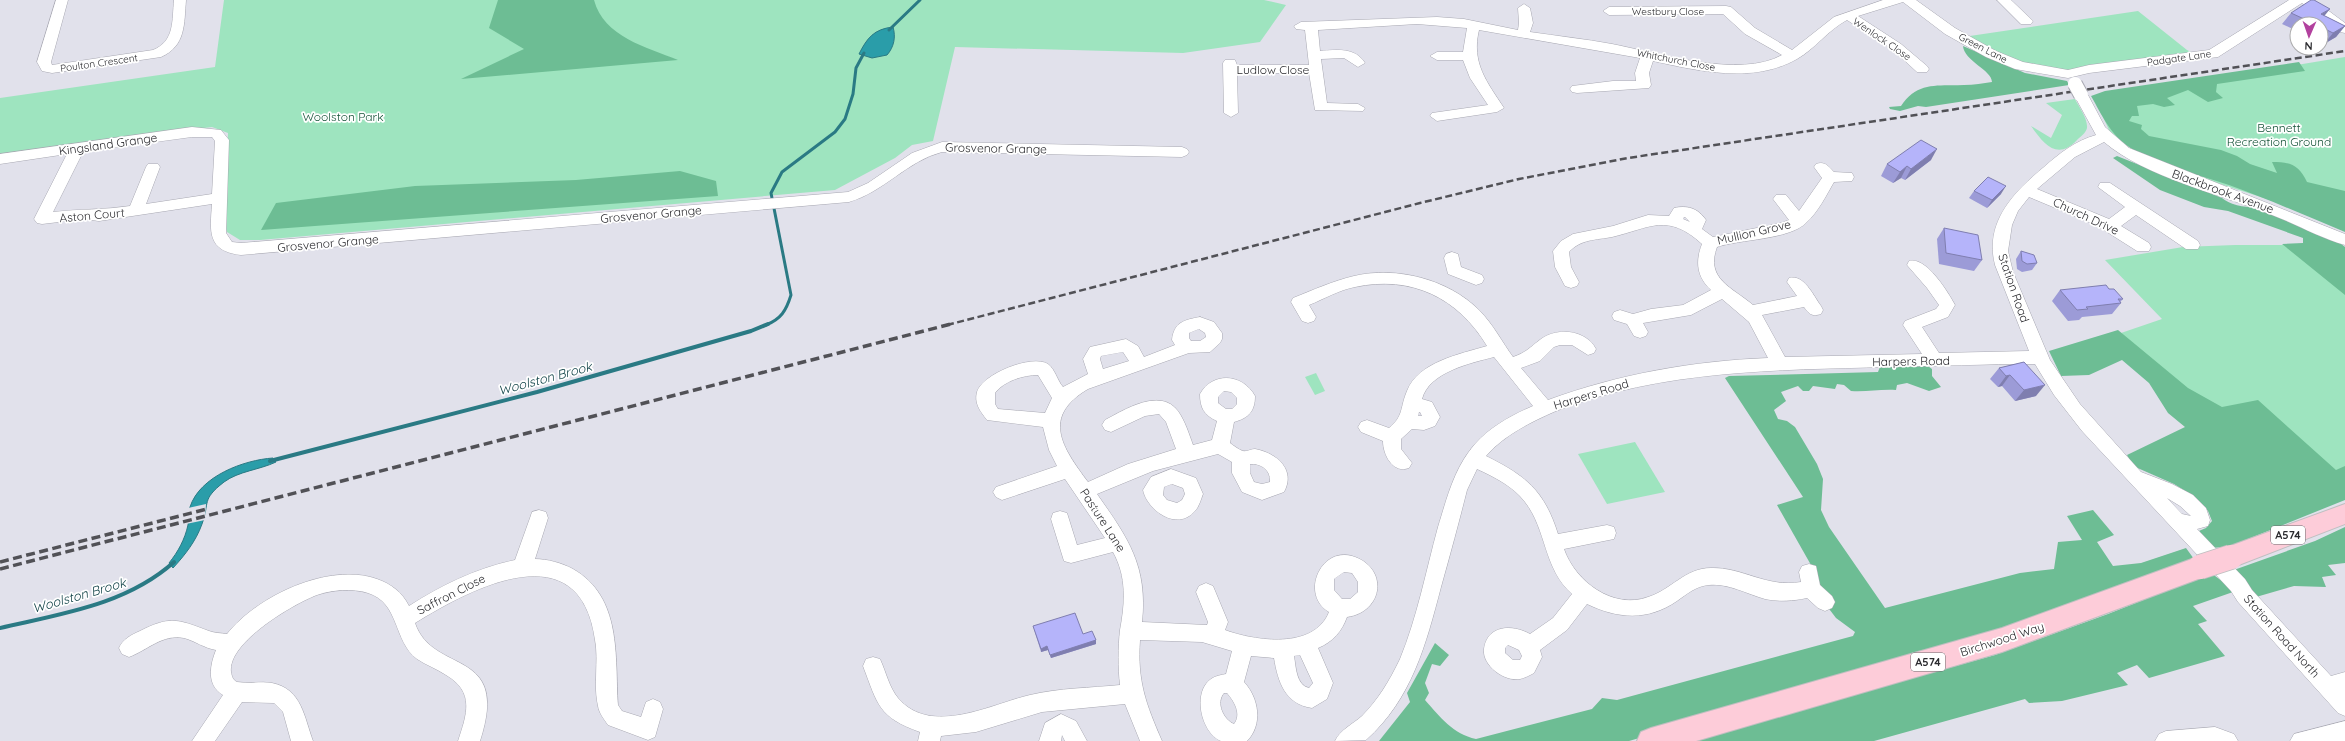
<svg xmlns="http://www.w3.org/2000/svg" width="2345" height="741" font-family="Quicksand,sans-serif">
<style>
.green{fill:#9ee4bf}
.forest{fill:#6dbd94}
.water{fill:#2a9da9;stroke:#2a7a84}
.pier{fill:#e1e1eb}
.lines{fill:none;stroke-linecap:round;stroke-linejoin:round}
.stream-far1{stroke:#2a7a84;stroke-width:3}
.stream{stroke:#2a7a84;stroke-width:4}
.minor-casing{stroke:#a8a8b2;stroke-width:1}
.major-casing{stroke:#bfbfc0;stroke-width:2}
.minor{fill:#fff;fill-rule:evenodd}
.major{fill:#fdccd9;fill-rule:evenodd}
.rail-far1{stroke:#515156;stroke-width:2.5;stroke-dasharray:7 3.5;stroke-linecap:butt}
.rail{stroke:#515156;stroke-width:3.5;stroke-dasharray:9 4.5;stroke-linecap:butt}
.minor-bridge-casing{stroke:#a8a8b2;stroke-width:16;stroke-linecap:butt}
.major-bridge-casing{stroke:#bfbfc0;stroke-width:26;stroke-linecap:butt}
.minor-bridge{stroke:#fff;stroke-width:14}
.major-bridge{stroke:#fdccd9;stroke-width:24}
.wall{fill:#9c9bd7}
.shaded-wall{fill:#7f7eaf}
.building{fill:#b5b4fa;stroke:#7f7eaf}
.labels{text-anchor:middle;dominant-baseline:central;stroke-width:3.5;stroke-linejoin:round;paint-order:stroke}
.far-street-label{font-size:10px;fill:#2a2a2e;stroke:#fff}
.shield{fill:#fff;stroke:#6a6a6d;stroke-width:1}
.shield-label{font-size:11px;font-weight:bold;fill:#2a2a2e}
.street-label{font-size:12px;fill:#2a2a2e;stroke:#fff}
.park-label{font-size:12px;fill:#155338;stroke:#fff}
.water-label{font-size:13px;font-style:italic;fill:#124348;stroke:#fff}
</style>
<rect width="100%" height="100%" fill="#e1e1eb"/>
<g class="green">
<polygon points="224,0 1264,0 1286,5 1260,42 1183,53 955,47 933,141 912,145 895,158 835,190 260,240 240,240 227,232 224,219 228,133 212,127 0,154 0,98 215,67"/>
<path d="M2138 11 2187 50 2195 54 2074 70C2029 70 2002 55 1963 37Z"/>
<polygon points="2345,57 2345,224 2186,173 2120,140 2110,132 2094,98"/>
<path d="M2075 99C2079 107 2088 119 2087 128 2086 133 2080 137 2077 140 2057 161 2044 144 2031 126L2051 138 2062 115 2046 103Z"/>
<polygon points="2235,245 2340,245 2345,249 2345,469 2335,474 2222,428 2121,333 2162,319 2105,260 2183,247"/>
<polygon points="1316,373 1325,391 1315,395 1305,377"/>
<polygon points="1635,442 1665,492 1607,504 1578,454"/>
</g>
<g class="forest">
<path d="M498 0H594C604 37 646 47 678 60L461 79 524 49 489 28Z"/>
<path d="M1963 46 2025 73 2067 81 2069 85 1926 107 1918 106 1900 111 1890 109 1889 107 1901 106C1917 81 1939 86 1964 85 1974 85 1983 83 1992 82 1992 70 1964 61 1963 46Z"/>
<path d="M2299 62 2305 71 2217 84 2216 92 2223 98 2208 102 2188 90 2167 98 2175 105 2164 107 2153 104 2137 106 2139 116H2132L2129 121 2142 125 2141 129 2149 136 2221 150 2237 156 2250 164 2277 173 2272 162C2291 162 2299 165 2307 182L2345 191V232C2306 216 2268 199 2229 185 2197 174 2156 166 2129 147 2110 134 2102 115 2091 96L2105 91Z"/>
<path d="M2117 156 2222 198C2237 209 2246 205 2263 209 2283 214 2314 231 2335 239L2345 247V295L2282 244 2303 243V238L2228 211 2204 207 2160 190 2113 158Z"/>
<polygon points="680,171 716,181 718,196 261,230 276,203 415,186 576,180"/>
<polygon points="2118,330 2188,388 2222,407 2258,400 2336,470 2345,466 2345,500 2228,547 2208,548 2194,533 2206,528 2212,521 2208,511 2195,497 2174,484 2133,466 2127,455 2185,427 2168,413 2149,383 2122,360 2089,375 2061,376 2049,351"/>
<path d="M1900 363 1908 367 1925 364 1932 369V376L1941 387 1929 391 1907 383 1897 385 1896 390C1880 389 1867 392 1851 391L1844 385 1837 384 1835 389 1813 386 1809 391H1803L1798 386 1781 392 1786 401 1774 410 1778 419 1787 421 1795 427 1817 464 1823 479 1821 510 1829 527 1885 608 2020 573 2054 569 2058 542 2082 540 2067 516 2093 510 2114 535 2097 542 2113 566 2141 563 2186 548 2194 559 2040 622 1629 741H1379L1410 702 1407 693 1435 643 1449 655 1440 666 1432 664 1425 683 1429 693 1425 700C1440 717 1453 734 1476 739L1592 709 1602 698 1617 700 1853 636 1855 632 1836 618 1817 593 1811 565 1777 505 1803 497 1725 378 1729 376 1878 372 1881 364Z"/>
<polygon points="2345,527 2345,563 2328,565 2336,575 2322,577 2326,587 2294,586 2256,597 2231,571 2315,541"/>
<polygon points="2211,573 2226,584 2233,592 2193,606 2207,621 2198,624 2225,656 2149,678 2137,665 2117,673 2128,685 2062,701 2029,703 2025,699 1874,741 1688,741 1995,655 2108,614"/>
</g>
<g class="water">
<path d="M893 27C896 37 894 47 887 55L872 58 859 54C867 38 874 29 893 27Z"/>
<path d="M273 458 276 462C259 470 239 471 224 482 201 500 210 502 202 524 196 541 185 555 173 568L169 563C178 552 185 539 188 525 189 519 188 512 190 507 200 476 244 460 273 458Z"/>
</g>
<polygon class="pier" points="206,504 205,520 186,524 188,508"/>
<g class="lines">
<g class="stream-far1">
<polyline points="889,30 920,0"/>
<path d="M766 325C781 319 786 311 791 295L771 193 782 172 835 132 845 119 853 94 856 68 864 53"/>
</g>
<g class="stream">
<polyline points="270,461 537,392 751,331 768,324"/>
<path d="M0 628C60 614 126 605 174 562"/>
</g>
<g class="minor-casing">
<g id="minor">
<path d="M56 0H68L51 62 52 65 153 50C175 41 172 20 174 0H186C184 24 186 46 161 57L52 73 42 71 37 62Z"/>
<path d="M1883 0H1916L1955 28 1996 51 2023 62 2068 70 2089 65 2209 50 2289 0H2314L2345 23V33L2340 32 2302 3 2218 57 2089 73 2068 78 2015 69 1986 57 1945 34 1903 2 1858 16 1901 44 1927 66 1929 69 1927 72H1917L1892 49 1847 20C1828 30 1815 49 1797 59 1753 84 1699 71 1653 61L1649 73 1651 85 1649 88 1577 93 1572 92 1570 89 1572 86 1613 81H1636L1635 73 1640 58 1479 30C1471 63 1487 82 1504 108L1497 112 1437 121 1430 116 1432 113 1488 105 1470 78 1463 60H1437L1430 56 1437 52H1463L1467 28 1417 24 1318 30 1320 51C1337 50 1355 47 1365 63L1358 67 1344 58 1321 59 1327 103 1358 104 1365 108 1363 111 1315 110 1309 73H1237L1238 113 1231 117 1224 113 1223 63 1225 60H1235L1237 65H1309L1305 30 1296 29 1294 26 1301 22 1437 17 1464 19 1518 30 1519 23 1518 8 1524 4 1530 8 1533 23 1530 32C1557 36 1585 39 1612 44 1658 53 1740 79 1782 55L1745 34 1723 14 1609 15 1603 11 1609 7 1726 6 1731 7 1755 28 1792 50 1834 17Z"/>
<polygon points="1997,0 2011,0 2033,21 2031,24 2021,24"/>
<path d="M2081 91 2088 95 2105 127 2129 148 2345 234V245C2320 238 2296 224 2272 215 2220 194 2145 177 2104 142L2075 157 2037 189 2109 219 2125 207 2098 187 2100 183H2110L2198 241 2200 245 2198 249H2186L2136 215 2121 226 2149 243 2151 247 2149 251H2137L2096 225 2029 197 2018 211 2012 225 2008 251 2013 272 2050 360 2080 404 2141 472 2172 484 2193 495 2206 508 2210 520 2208 526 2197 529 2245 579 2252 590 2331 676 2345 672V716L2338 713 2238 602 2231 591 2082 431 2054 395 2035 364C1986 364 1937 366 1887 367 1776 370 1661 370 1556 411 1531 422 1504 435 1486 456 1526 476 1544 490 1558 534L1607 525 1614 527 1616 533 1614 539 1564 549C1575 581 1613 610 1648 597 1671 590 1685 568 1711 568 1743 567 1766 588 1801 582L1799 572 1802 566 1809 564 1816 566 1820 585 1832 596 1835 602 1832 608 1825 611 1818 608 1807 598C1793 601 1780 602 1765 599 1747 594 1728 583 1709 585 1696 586 1687 594 1677 601 1648 621 1618 619 1587 604L1567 630 1540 650 1542 657 1534 673C1530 675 1525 678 1520 679 1505 682 1482 666 1484 649 1487 625 1512 624 1530 634L1553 618 1572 594C1543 568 1547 530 1525 502 1513 486 1494 477 1477 469L1467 490C1459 522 1450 555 1441 587 1426 644 1412 699 1366 740L1335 741C1340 730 1353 724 1362 716 1378 700 1390 680 1400 659 1417 618 1426 571 1438 527 1447 498 1454 468 1475 444 1490 427 1512 415 1533 406L1494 357C1471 363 1429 372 1422 399L1432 402 1440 417 1435 426 1424 430 1412 429 1401 439V449L1412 463 1409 468C1393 474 1383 455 1383 441L1361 432 1358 427 1361 422 1367 420 1389 428C1404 416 1400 407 1407 391 1418 362 1460 354 1487 346 1458 298 1412 275 1355 287 1339 290 1324 299 1309 305L1316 317 1314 321 1308 323 1302 321 1291 302 1293 298C1313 290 1333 281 1354 276 1396 266 1448 279 1479 310 1493 324 1502 342 1513 357 1527 352 1529 348 1541 339 1558 327 1586 330 1596 349L1594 353 1588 355 1572 345H1560L1554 347 1540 361 1521 368 1548 400C1619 374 1693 361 1768 358L1749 322 1722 299 1691 315 1643 323 1648 332 1646 336 1640 338 1634 336 1627 324 1614 320 1612 316 1614 312 1620 310 1633 314 1651 309 1683 305 1711 290C1697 277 1695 262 1702 244 1667 212 1650 228 1612 237 1596 240 1581 239 1569 252L1571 267 1579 282 1577 286 1571 288 1565 286 1555 267 1553 251 1561 241 1573 234 1613 226 1648 215 1669 216 1674 208C1687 205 1698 208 1706 220L1702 229 1713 237 1781 223 1789 220 1773 199 1776 195H1786L1799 211 1822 178 1814 167 1816 164C1825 161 1828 166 1834 172L1852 173 1854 177 1852 181 1834 182C1826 196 1818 212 1806 223 1788 240 1741 239 1717 247 1705 279 1732 287 1753 305L1797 296 1787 282 1789 278C1804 274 1813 295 1821 306L1823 310 1821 314C1812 317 1809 314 1804 307L1762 315 1785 357 1922 354 1903 325 1905 321 1936 309 1939 305 1927 288 1907 265 1909 261C1926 256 1948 292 1955 305L1948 317 1922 327 1939 353 2029 351 1995 265C1984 222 2014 192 2044 167 2060 153 2075 141 2096 135L2074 95ZM1684 217H1685L1690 222 1683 219ZM1419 412H1420L1422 416H1418ZM2167 498 2180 506 2191 516 2182 514ZM1508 645 1519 650 1522 656 1520 660H1513L1505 653V648Z"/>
<path d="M192 127 221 130 229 140 226 233 232 242 241 243 848 192 868 183 912 153 942 142 1182 147 1187 149 1189 152 1187 155 1182 157 942 152C907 161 884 192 849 202L241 255C207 251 210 232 212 204L99 221 84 219 42 224 37 223 34 219 67 154 0 164V154ZM192 137H212L215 141 212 194 146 204 160 167 158 164H148L146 167 130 206C104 210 79 209 53 212L83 152Z"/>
<polygon points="1452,252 1458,254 1461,267 1482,275 1484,279 1482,283 1476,285 1448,274 1444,258 1446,254"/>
<path d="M1200 317 1214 322 1222 333V339L1220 343 1210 352 1189 353 1088 389C1041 417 1062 447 1088 482L1128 464 1176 449 1166 422 1159 414 1145 416 1111 432 1105 430 1102 425 1105 420C1124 410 1160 387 1178 411 1185 421 1189 434 1193 445L1212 440 1217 421C1204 415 1200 408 1200 394 1213 371 1243 374 1255 396 1255 411 1249 418 1234 422L1230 443C1233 445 1239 450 1243 451 1247 452 1251 449 1255 449 1277 453 1296 470 1284 492L1262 500 1242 492 1232 473V462L1218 454 1153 471 1097 494C1128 538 1148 566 1142 622L1207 625 1208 622 1196 592 1199 586 1206 583 1213 586 1228 622 1225 630C1255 641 1314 650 1329 612 1300 595 1320 547 1352 556 1389 567 1384 612 1347 617 1342 631 1333 642 1318 648L1333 683 1327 699 1312 708C1285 704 1278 682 1274 658L1251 656 1244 682C1259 698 1263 725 1247 741 1239 741 1228 741 1221 741 1201 733 1192 692 1211 679 1215 676 1221 675 1226 674L1232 651 1202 642 1140 640C1137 681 1146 704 1162 741H1140L1125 704 1042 712 976 732 941 736 940 741H918L920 732C878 717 878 705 863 666L866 659 873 657 880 659C886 672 889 687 898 698 931 737 991 704 1030 695 1059 688 1091 688 1120 685 1118 668 1118 647 1120 630 1125 603 1127 577 1113 552L1071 563 1064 561 1051 519 1053 513 1060 511 1067 513 1077 545 1105 538 1065 479 1002 500 996 497 993 492 996 487 1057 466 1049 450 1043 427 987 420C980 411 974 403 977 392 982 374 1032 354 1048 364 1055 369 1057 380 1063 387L1088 374 1083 359 1090 347 1126 339 1138 346 1144 357 1175 345 1172 340C1174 322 1184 320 1200 317ZM1199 329 1205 333 1206 337 1200 341H1191L1189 338V333ZM1123 352 1129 361 1103 369 1100 359 1101 356ZM1038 375 1052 398 1045 413 998 409 995 404V393C1004 381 1023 375 1038 375ZM1224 391 1231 392 1237 398V404L1232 409H1226L1218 403V397ZM1250 464C1261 463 1271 470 1270 482L1262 484 1254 482 1250 473ZM1344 572 1352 573 1358 582V592L1350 599H1342L1334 590V579ZM1300 655 1313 683 1309 688C1296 685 1296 667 1294 656ZM1224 693H1227C1234 701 1242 714 1234 724 1224 720 1215 703 1224 693Z"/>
<path d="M1171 469 1196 478 1203 494C1201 499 1199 507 1195 511 1177 532 1147 510 1143 490L1151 477ZM1172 484 1183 488 1185 494 1182 500 1177 503 1167 500 1163 495 1164 487Z"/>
<path d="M539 510 546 512 548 518 535 559C547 559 562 563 573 569 622 597 615 656 618 705L622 711 641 717 646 702 653 699 660 702 663 709 655 737 648 740 608 725C604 719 599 713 598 706 593 685 599 661 595 640 580 531 473 587 415 623 433 676 511 646 480 741H458C467 714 475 692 446 675 437 669 426 665 417 659 393 641 400 603 368 593 352 588 332 590 317 595 293 604 227 643 231 672 232 677 233 680 237 682 249 684 261 681 272 683 302 689 304 717 313 741H291L283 712 274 703 242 702 215 741H192L223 695C206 685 210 665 216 650 204 648 195 641 184 638 162 634 148 650 129 657L122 654 119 648C123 639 131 635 140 631 171 615 179 620 209 631 214 633 221 633 227 634 257 596 329 562 377 579 391 584 402 592 409 606 442 585 477 568 515 560L530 518 532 512Z"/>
<polygon points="1061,714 1076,721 1087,741 1065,741 1062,735 1061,741 1039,741 1045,723"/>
<polygon points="2345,721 2345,741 2290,741 2294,734"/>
<polygon points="2215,727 2234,734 2238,741 2155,741 2159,734 2166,731"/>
</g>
</g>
<g class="major-casing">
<g id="major">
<polygon points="2345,504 2345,524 2231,568 2222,565 2219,557 2222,549"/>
<polygon points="2200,556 2209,559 2212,567 2209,575 2002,652 1696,741 1637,741 1641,732 1651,728 2002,628"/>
</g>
</g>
<use href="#minor" class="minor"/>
<use href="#major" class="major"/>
<polyline class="rail-far1" points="947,325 1420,203 1519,179 1628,158 2345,51"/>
<g class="rail">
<polyline points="0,562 207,509"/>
<polyline points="0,569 951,324"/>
</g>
<g class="minor-bridge-casing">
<polyline id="minor-bridge" points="2075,84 2081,95"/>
</g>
<g class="major-bridge-casing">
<polyline id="major-bridge" points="2200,567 2231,557"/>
</g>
<use href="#minor-bridge" class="minor-bridge"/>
<use href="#major-bridge" class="major-bridge"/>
</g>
<g class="wall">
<polygon points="2291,13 2325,16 2345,26 2336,37 2324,44 2321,42 2321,24 2297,24 2297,31 2282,24"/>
<polygon points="1931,160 1905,180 1901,178 1893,183 1881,176 1887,164"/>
<polygon points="1974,191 2001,194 1987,208 1969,198"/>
<polygon points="1944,228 1982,260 1974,271 1939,264 1937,239"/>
<polygon points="2021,251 2037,263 2032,270 2022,272 2017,269 2016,259"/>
<polygon points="2109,289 2123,299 2120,302 2121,303 2112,314 2082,317 2079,320 2068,321 2052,301 2060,290"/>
<polygon points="2024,362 2036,396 2015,401 2002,386 1998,387 1990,379 1999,368"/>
<polygon points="1033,626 1083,634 1096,640 1096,644 1051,658 1048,650 1041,652"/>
</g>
<g class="shaded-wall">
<polygon points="2330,9 2321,20 2321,14"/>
<polygon points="2345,26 2336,37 2324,44 2333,33"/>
<polygon points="1937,149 1931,160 1905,180 1911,169"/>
<polygon points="1907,166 1901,178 1893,183 1900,172"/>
<polygon points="2006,186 2001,194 1987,208 1992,200"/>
<polygon points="2010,375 2002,386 1998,387 2006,376"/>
<polygon points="2045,385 2036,396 2015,401 2024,390"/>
<polygon points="1096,640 1096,644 1051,658 1050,655"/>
<polygon points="1047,646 1048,650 1041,652 1041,649"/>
</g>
<g class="building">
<polygon points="2311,0 2314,0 2330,9 2321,14 2345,26 2333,33 2321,27 2321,24 2315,24 2291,13"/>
<polygon points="1921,140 1937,149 1911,169 1907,166 1900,172 1887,164"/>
<polygon points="1988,177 2006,186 1992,200 1974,191"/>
<polygon points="1944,228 1978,235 1982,260 1946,253"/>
<polygon points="2021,251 2034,255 2037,263 2027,264 2022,261"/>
<polygon points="2106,285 2109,289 2114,289 2123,299 2118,299 2121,303 2086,307 2088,309 2077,310 2060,290"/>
<polygon points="2024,362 2045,385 2024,390 2010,375 2006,376 1999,368"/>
<polygon points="1075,613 1083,634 1092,631 1096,640 1050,655 1047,646 1041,649 1033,626"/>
</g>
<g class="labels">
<g class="far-street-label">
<text x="1668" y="11">Westbury Close</text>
<text transform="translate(1882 39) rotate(34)">Wenlock Close</text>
<text transform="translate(1983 48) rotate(27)">Green Lane</text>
<text transform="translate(2179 58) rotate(-8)">Padgate Lane</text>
<text transform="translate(1676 60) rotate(11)">Whitchurch Close</text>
<text transform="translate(99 63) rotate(-8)">Poulton Crescent</text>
</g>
<g class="shield">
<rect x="2271" y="526" width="34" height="18" rx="3"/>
<rect x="1911" y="653" width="34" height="18" rx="3"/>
</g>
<g class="shield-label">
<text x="2288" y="535">A574</text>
<text x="1928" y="662">A574</text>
</g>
<g class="street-label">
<text x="1273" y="69">Ludlow Close</text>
<text transform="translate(108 144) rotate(-8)">Kingsland Grange</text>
<text transform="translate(996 148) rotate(1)">Grosvenor Grange</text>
<text transform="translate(2223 191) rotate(20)">Blackbrook Avenue</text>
<text transform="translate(651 214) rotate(-5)">Grosvenor Grange</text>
<text transform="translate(92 215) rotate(-5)">Aston Court</text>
<text transform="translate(2086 216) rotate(25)">Church Drive</text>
<text transform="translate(1754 232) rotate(-13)">Mullion Grove</text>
<text transform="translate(328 243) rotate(-5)">Grosvenor Grange</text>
<text transform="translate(2014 288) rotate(71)">Station Road</text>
<text transform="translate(1911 361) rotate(-1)">Harpers Road</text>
<text transform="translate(1591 394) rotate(-17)">Harpers Road</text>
<text transform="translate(1103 520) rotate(57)">Pasture Lane</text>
<text transform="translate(451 594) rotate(-27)">Saffron Close</text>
<text transform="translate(2282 636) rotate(48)">Station Road North</text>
<text transform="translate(2002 639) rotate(-18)">Birchwood Way</text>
</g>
<g class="park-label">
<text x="343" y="116">Woolston Park</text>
<text x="2279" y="127">Bennett<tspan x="2279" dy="14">Recreation Ground</tspan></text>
</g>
<g class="water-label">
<text transform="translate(545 378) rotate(-15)">Woolston Brook</text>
<text transform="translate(79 595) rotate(-16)">Woolston Brook</text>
</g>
</g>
<g transform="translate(2309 36) rotate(182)"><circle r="19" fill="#ffffff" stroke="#aaaaab"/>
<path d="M0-3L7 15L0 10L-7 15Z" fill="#b2419e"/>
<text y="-6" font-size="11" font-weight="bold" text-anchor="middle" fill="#2a2a2e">N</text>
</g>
</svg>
